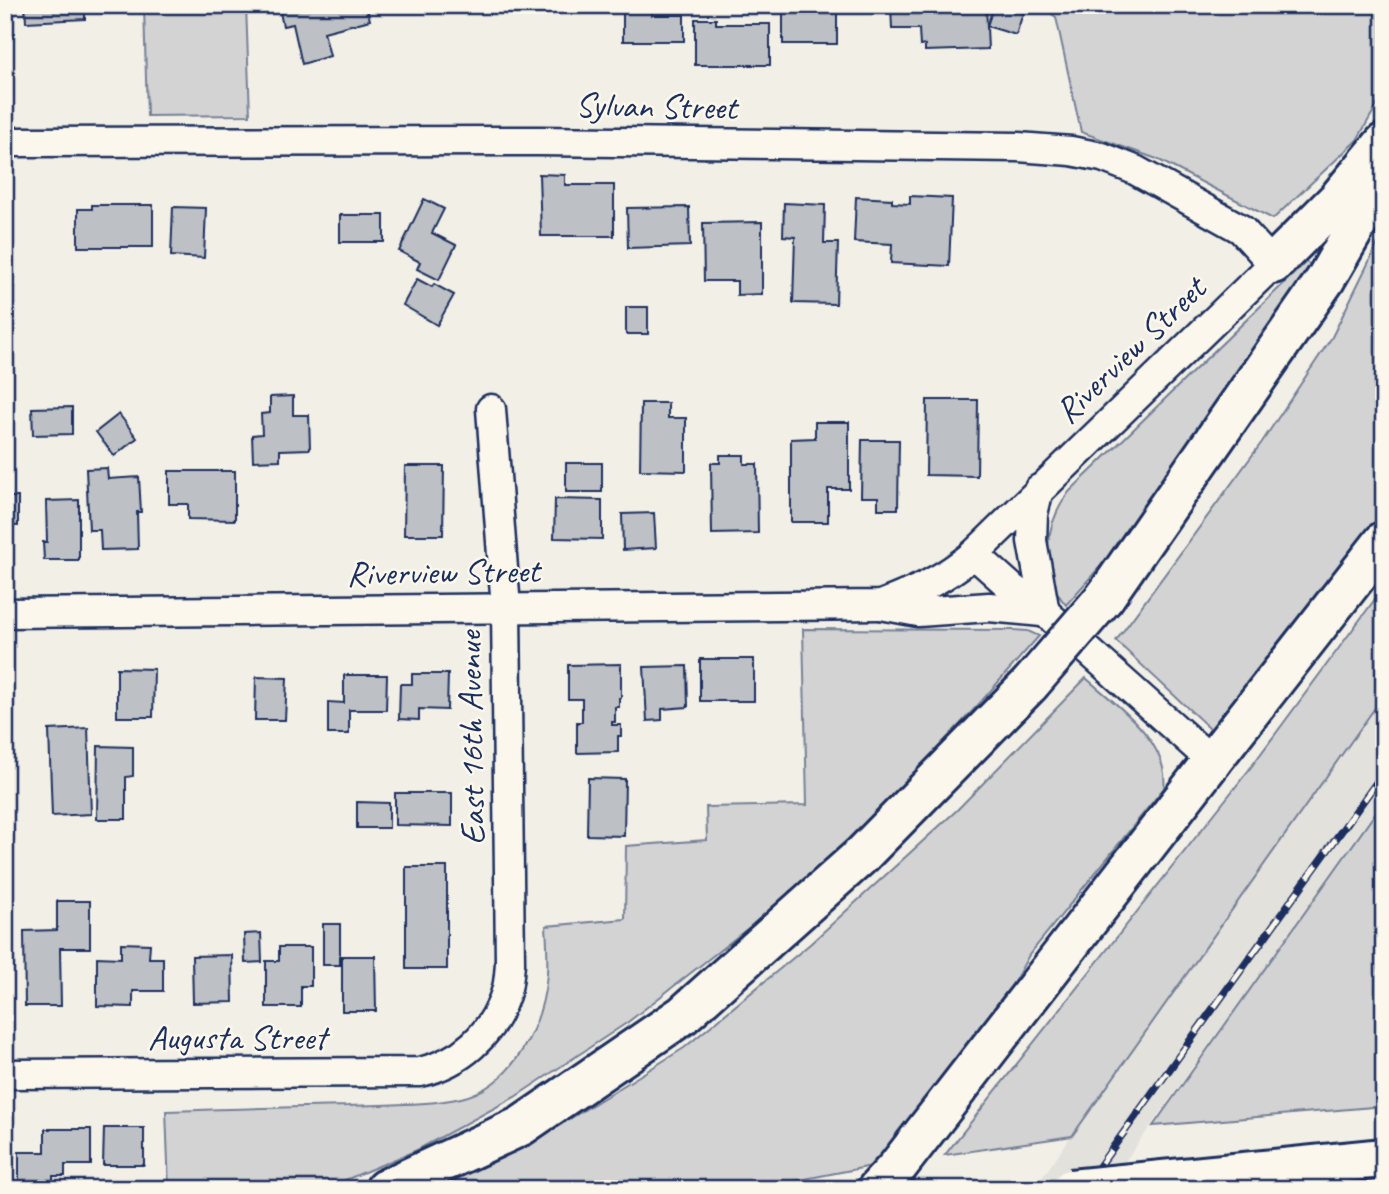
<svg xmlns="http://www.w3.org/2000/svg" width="1389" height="1194" font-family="Caveat,sans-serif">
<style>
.built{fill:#e2e1dc}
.green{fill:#d2d3d2;stroke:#768198;stroke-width:2}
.building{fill:#bdc0c4;stroke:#1b2f5e;stroke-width:2}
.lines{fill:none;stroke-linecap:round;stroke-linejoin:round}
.street-casing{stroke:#1b2f5e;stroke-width:33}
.primary-casing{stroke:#1b2f5e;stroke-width:44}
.highway-casing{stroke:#1b2f5e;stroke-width:44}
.street{stroke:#fbf7ec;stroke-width:28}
.primary{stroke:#fbf7ec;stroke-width:38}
.highway{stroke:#fbf7ec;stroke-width:38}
.rail-casing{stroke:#1b2f5e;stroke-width:8}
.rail{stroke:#fbf7ec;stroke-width:5;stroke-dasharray:16;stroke-linecap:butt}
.highway-bridge-casing{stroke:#1b2f5e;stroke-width:44;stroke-linecap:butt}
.highway-bridge{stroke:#fbf7ec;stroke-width:38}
.labels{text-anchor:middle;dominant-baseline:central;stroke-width:5;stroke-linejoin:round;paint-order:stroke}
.street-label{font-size:35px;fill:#1b2f5e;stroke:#fbf7ec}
</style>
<rect width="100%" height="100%" fill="#f2efe6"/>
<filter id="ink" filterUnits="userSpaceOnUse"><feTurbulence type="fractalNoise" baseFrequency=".0143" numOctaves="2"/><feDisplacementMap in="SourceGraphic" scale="14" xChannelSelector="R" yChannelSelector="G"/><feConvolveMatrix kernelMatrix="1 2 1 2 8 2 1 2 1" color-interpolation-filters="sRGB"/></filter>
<g filter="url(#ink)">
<polygon class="built" points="1384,694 1384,800 1307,909 1105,1189 1034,1189"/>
<g class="green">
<polygon points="144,5 246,5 250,115 147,116"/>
<polygon points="1039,5 1384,5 1384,93 1357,140 1273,219 1157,159 1081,132 1056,17"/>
<polygon points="1384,231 1384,515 1340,574 1215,728 1210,729 1116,641 1262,442 1332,337"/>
<path d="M1306 262 1311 265V268L1121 543 1066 605C1038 572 1044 526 1069 492Z"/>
<polygon points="1384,587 1384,695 1072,1136 945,1155 1248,771"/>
<path d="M803 629 1013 630 1028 631 1039 636 978 705 867 823 756 922 628 1022 515 1097 417 1150 324 1189H169L166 1111C227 1109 288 1107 349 1106 385 1104 425 1106 461 1098 514 1086 543 1023 547 974 548 958 547 942 546 926L625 919 626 846 707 840 706 807 807 805Z"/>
<path d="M1086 678C1116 705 1170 741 1164 788L1029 955 1004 1000 877 1165 753 1189H437L552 1130 684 1048 810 944 957 810Z"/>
<polygon points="1384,801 1384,1106 1153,1126"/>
</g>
<g class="building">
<polygon points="25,5 85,5 85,19 26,22"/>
<polygon points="289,5 366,5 370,20 324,32 330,56 302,64 293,24 283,26 279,8"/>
<polygon points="623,5 652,5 652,15 684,15 684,41 623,41"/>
<rect x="783" y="5" width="54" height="39"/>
<polygon points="891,5 986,5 988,49 925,51 925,45 920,46 919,29 892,29"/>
<polygon points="994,5 1010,5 1024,10 1016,35 987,26"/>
<polygon points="695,19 716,19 716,24 770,24 770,65 695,65"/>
<polygon points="539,174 565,175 565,185 614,185 614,236 541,236"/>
<polygon points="910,196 952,198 949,266 891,263 892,244 854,242 856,197 892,199 892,203 910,204"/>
<polygon points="424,199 444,209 432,233 456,245 439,280 417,269 420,262 399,251"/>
<polygon points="784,203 825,205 824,243 838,243 836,304 793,303 795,237 783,236"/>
<polygon points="92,205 153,205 153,247 78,247 78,209 92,209"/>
<polygon points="173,207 206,208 204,258 171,256"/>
<polygon points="689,207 690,246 628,248 627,208"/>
<rect x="340" y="215" width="44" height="27"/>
<polygon points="762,222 762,294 737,295 737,281 704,281 703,223"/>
<polygon points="417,279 432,287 434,284 454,295 437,325 403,305"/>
<rect x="626" y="307" width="22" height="27"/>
<polygon points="293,396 293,415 309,415 310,449 280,450 280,460 253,461 252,435 262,434 261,414 270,413 270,397"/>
<polygon points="927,400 978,400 977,476 926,475"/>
<polygon points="641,403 668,403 668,418 686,418 686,471 640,470"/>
<polygon points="72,407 72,434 33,435 32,408"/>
<polygon points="119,414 137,438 114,456 96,432"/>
<polygon points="815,422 849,422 849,489 828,489 828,522 791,522 791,439 815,438"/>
<polygon points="862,440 899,440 898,509 878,509 878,497 861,497"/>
<polygon points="720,455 744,455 744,464 757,464 758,533 712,534 711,463 720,463"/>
<rect x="566" y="463" width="36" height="29"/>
<polygon points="405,466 444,466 443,535 404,535"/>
<polygon points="107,468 108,479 139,477 141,512 137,512 138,549 101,550 100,530 89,530 86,469"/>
<polygon points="169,471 235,471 235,520 188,519 188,504 169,504"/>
<polygon points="5,497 18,497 18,526 5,525"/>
<polygon points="555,499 602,500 602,539 554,538"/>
<polygon points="79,500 79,560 44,560 43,542 47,542 46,501"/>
<polygon points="654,513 656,548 623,550 622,514"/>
<rect x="700" y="659" width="54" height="42"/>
<polygon points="621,664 621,698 619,698 619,707 615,707 615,722 612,722 612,725 621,725 621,736 618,736 618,752 577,753 577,722 582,722 582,699 568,699 568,665"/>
<polygon points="687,666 688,707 662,709 662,720 647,721 644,667"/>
<polygon points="117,668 154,669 153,717 117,717"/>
<polygon points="412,674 448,674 447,710 419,709 419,720 399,719 400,684 412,684"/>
<polygon points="344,675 387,675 386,710 349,710 349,734 328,734 328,702 344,703"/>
<polygon points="256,677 287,678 285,720 255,720"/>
<polygon points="88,728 91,814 52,816 49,730"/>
<polygon points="98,746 133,747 133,776 126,777 126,819 97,819"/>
<polygon points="588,778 625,779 624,836 587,835"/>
<polygon points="395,793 452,793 452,826 395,825"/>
<polygon points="357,802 389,803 389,828 357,828"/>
<rect x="406" y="867" width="41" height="102"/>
<polygon points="57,901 90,901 90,948 60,948 61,1006 25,1006 24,931 57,930"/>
<rect x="323" y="924" width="17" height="41"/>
<polygon points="261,933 262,962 245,963 244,934"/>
<polygon points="121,943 150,944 149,958 163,958 163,991 133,991 133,1007 97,1006 97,957 121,958"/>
<polygon points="279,947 311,947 311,986 301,986 301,1007 266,1007 266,961 279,961"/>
<polygon points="232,955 233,1002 193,1003 192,956"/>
<polygon points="342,956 375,956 376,1011 342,1011"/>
<polygon points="104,1128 144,1128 144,1165 103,1165"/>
<polygon points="45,1129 91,1129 91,1165 65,1165 65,1176 53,1176 53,1189 28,1189 28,1185 19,1185 19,1152 45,1152"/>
<rect x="5" y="1153" width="4" height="26"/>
</g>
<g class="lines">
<g class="street-casing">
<g id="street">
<path d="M5 142 539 141 1018 147 1071 151 1102 157 1135 170 1241 229 1273 264 974 554C942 580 919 590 881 605L5 613"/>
<polyline points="1039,489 1033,514 1032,541 1045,612"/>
<polyline points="974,554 1012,588 1045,612 1212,761"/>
<polyline points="881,605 918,612 989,607 1042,612"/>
<path d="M5 1074 420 1072C460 1063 492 1035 505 995 509 985 509 974 510 963L506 608 491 409"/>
</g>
</g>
<g class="primary-casing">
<g id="primary">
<polyline points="1273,264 1337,200 1384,143"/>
<polyline points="1212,761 1384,541"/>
</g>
</g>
<g class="highway-casing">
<g id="highway">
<polyline points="1105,597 1325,280 1384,178"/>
<polyline points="385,1189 521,1126 683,1015 862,855 1030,684"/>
<polyline points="877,1189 898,1166 1212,761"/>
</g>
</g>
<use href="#street" class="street"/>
<use href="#primary" class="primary"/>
<use href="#highway" class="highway"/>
<g class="rail-casing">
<polyline id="rail" points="1083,1189 1384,772"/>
</g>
<use href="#rail" class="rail"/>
<g class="highway-bridge-casing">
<g id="highway-bridge">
<polyline points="1030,684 1105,597"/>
<polyline points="1071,1189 1384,1158"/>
</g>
</g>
<use href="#highway-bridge" class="highway-bridge"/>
</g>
</g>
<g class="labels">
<g class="street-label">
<text transform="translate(656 106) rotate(1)">Sylvan Street</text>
<text transform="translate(1130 350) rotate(-44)">Riverview Street</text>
<text transform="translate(443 572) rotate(-1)">Riverview Street</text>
<text transform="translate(471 738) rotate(-91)">East 16th Avenue</text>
<text x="237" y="1037">Augusta Street</text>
</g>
</g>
<rect width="1389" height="1194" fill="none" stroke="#fbf7ec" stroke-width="28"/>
<rect x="14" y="14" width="1361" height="1166" fill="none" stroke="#1b2f5e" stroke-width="2.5" filter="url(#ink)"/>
</svg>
